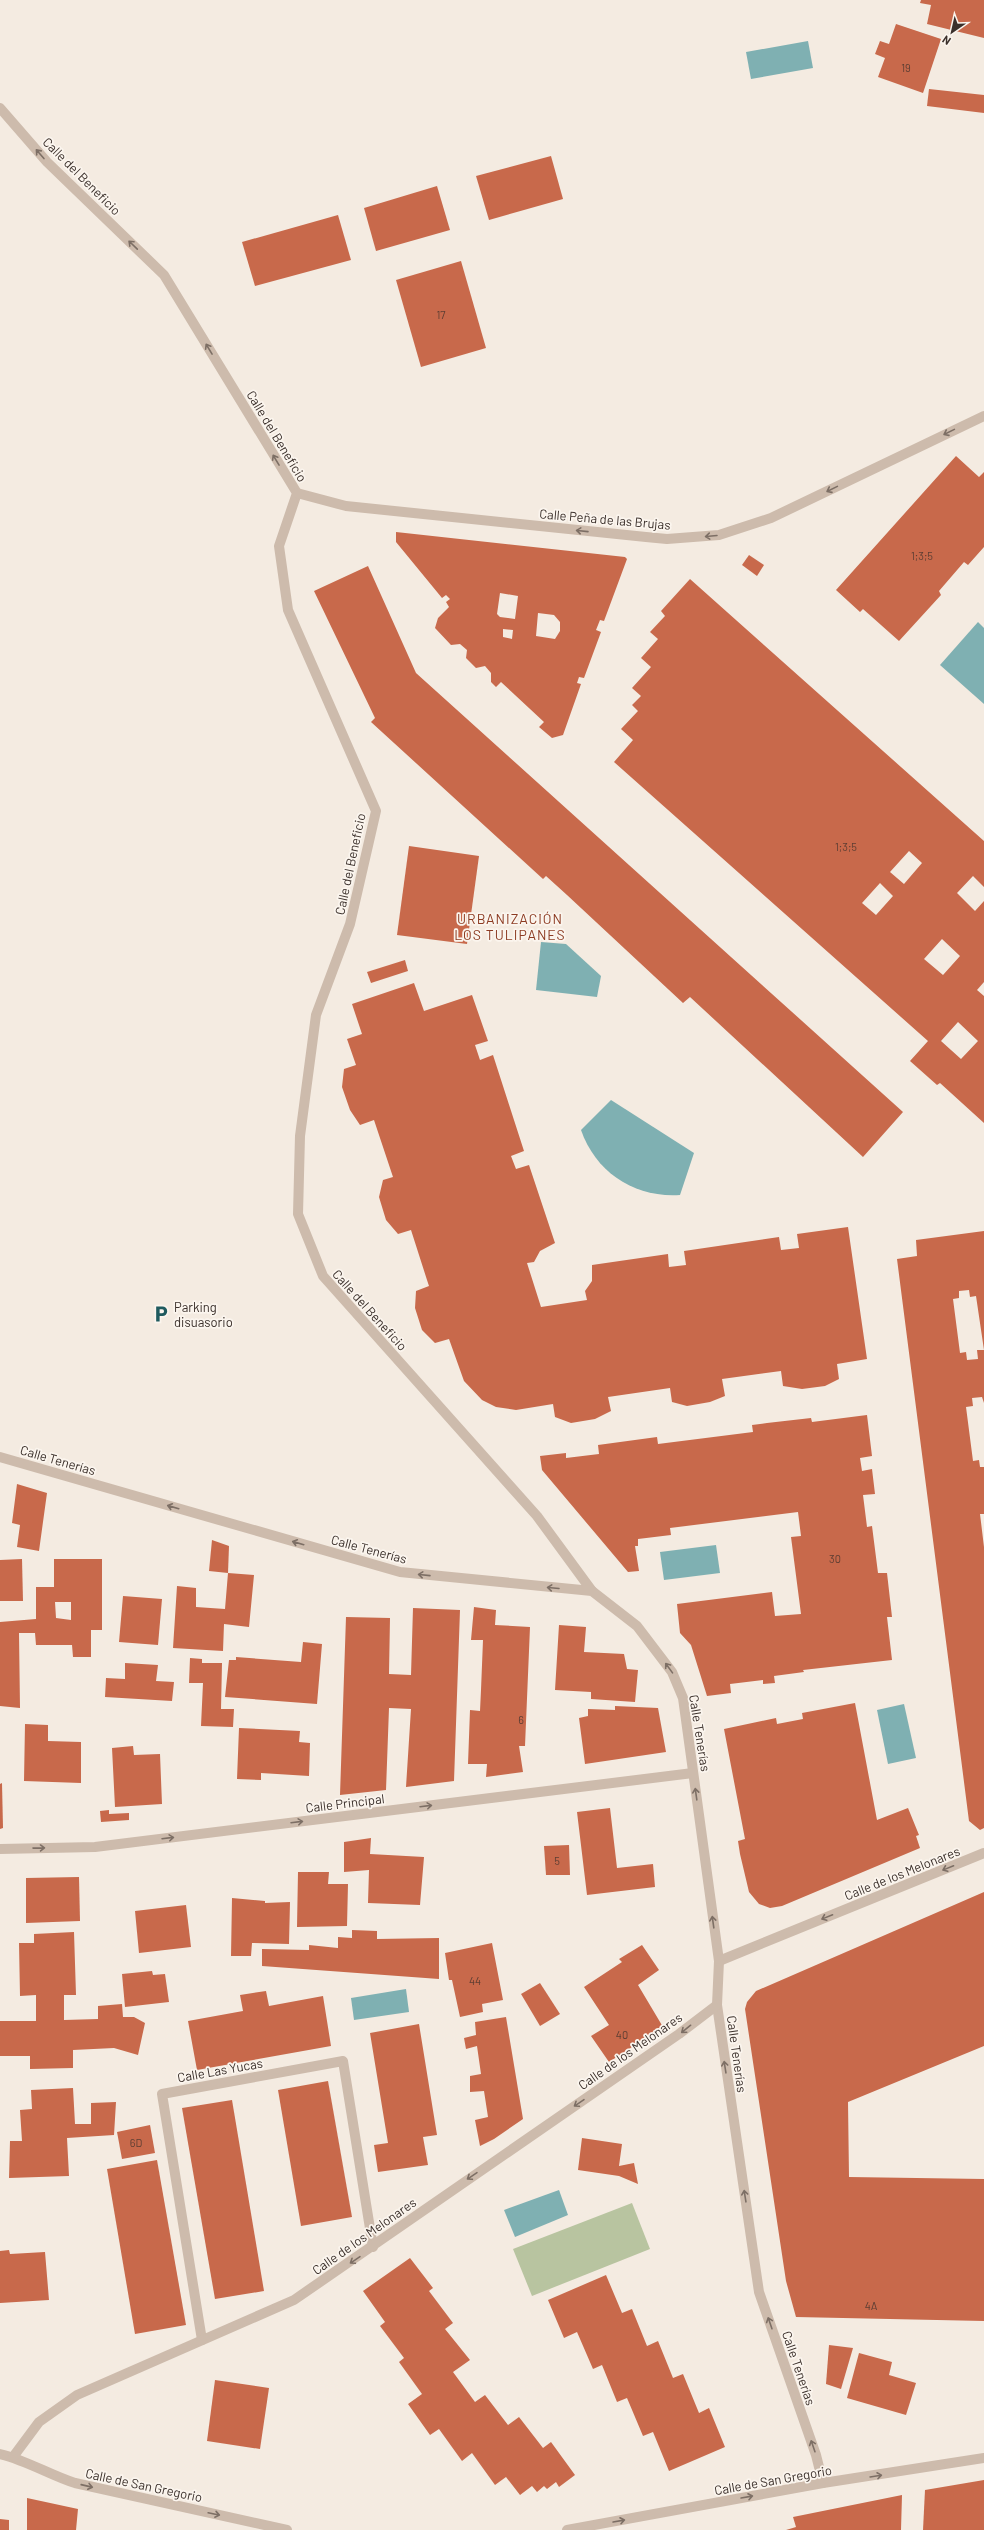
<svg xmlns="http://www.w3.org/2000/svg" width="984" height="2530" font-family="Barlow,sans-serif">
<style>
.green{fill:#b8c4a0}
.water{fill:#7fb0b2}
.building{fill:#c8694b;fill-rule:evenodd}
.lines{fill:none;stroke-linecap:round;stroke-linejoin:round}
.minor{stroke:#cdbbac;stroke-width:10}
.oneway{stroke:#7d6f65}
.labels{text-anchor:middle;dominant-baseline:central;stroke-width:3.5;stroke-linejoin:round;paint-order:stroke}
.number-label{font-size:11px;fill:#5e3e33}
.street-label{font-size:13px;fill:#3b302b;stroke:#fbf5ee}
.poi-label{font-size:13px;fill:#3b302b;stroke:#fbf5ee;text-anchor:start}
.neighbourhood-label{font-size:14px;letter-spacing:1px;fill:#8c3b22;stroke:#fbf5ee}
</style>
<rect width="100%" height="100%" fill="#f4ebe1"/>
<polygon class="green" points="632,2203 650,2249 532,2296 513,2249"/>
<g class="water">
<polygon points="808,41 813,68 751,79 746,52"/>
<polygon points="978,622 984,628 984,704 940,665"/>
<polygon points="541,942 566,944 601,976 597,997 536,990"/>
<path d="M611 1100 694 1153 680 1195C635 1198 596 1173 581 1130Z"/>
<polygon points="716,1545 720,1573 664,1580 660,1552"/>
<polygon points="904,1704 916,1758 888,1764 877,1710"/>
<polygon points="406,1989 409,2012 354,2020 351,1998"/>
<polygon points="559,2190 568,2215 515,2237 504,2210"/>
</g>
<g class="building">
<polygon points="921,0 984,0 984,38 927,24 931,5 920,3"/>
<polygon points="896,24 941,39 923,93 878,77 885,58 875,54 880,41 889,44"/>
<polygon points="929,89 984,95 984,113 927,106"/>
<polygon points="551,156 563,199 489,220 476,176"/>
<polygon points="437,186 450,230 376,251 364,208"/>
<polygon points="338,215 351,260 255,286 242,242"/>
<polygon points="461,261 486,348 421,367 396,280"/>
<polygon points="956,456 979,477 984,472 984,547 968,565 964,562 939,591 941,595 899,641 863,609 860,612 836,590"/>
<path d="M396 532 625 557 627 559 604 621 600 620 596 630 601 632 584 678 579 677 577 683 581 684 563 735 552 738 539 727 544 722 501 682 496 687 491 682V673L485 666 476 668 466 658 467 650 460 644 451 645 435 628 438 618 449 607 446 602 450 599 446 595 442 598 396 542ZM500 593 518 596 515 619 500 617 497 614ZM538 613 554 615 560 622V631L555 639 536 636ZM503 629 513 630 512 639 503 637Z"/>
<polygon points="749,555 764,565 757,576 742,565"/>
<polygon points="368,566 416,673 903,1112 863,1157 690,997 683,1003 567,895 546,876 543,879 371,722 375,718 314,591"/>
<path d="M690 579 984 841V887L973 876 957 893 975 911 984 901V982L977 990 984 996V1123L940 1083 937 1085 910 1061 928 1041 614 762 633 740 621 729 638 711 632 705 641 696 632 688 651 667 641 658 658 639 650 632 665 616 661 611ZM909 851 922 863 904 884 890 872ZM880 883 893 896 876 915 862 903ZM942 939 960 956 943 975 924 959ZM958 1022 978 1041 961 1059 941 1041Z"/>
<polygon points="409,846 479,856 467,944 397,935"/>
<polygon points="405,960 408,971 371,983 367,972"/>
<polygon points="414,983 424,1011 472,995 488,1041 475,1045 480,1060 493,1055 524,1151 511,1156 516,1169 529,1165 555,1243 540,1251 534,1262 527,1263 541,1307 587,1300 585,1291 592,1281 592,1265 668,1254 669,1267 686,1265 684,1251 779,1237 781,1250 799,1248 797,1234 848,1227 867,1359 837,1364 839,1379 825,1386 802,1389 783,1386 781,1371 722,1379 725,1396 710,1402 687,1406 672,1402 670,1388 608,1397 611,1411 595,1419 571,1423 555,1417 553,1404 516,1410 496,1407 482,1400 464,1381 449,1339 435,1343 422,1330 415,1308 416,1291 429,1286 427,1280 411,1230 398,1234 386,1220 379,1197 383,1180 393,1177 374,1120 360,1125 350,1110 342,1087 344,1069 356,1065 347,1039 362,1034 352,1004"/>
<polygon points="984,1231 984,1350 976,1296 970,1297 969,1290 959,1291 959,1298 953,1299 960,1353 966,1352 967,1360 978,1359 977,1350 984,1350 984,1403 982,1397 972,1398 973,1406 966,1407 973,1461 979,1460 980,1467 984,1467 984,1514 980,1514 984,1547 984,1828 980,1830 969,1821 897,1259 917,1256 916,1240"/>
<polygon points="867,1415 872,1456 860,1458 862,1471 872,1469 875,1494 863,1495 867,1527 872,1526 878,1573 887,1573 892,1617 887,1617 892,1660 803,1670 804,1672 774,1676 775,1683 763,1684 763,1680 730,1684 731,1693 707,1696 691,1645 680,1633 677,1604 772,1592 775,1616 801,1614 791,1537 801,1536 798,1512 670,1528 671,1535 638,1539 638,1546 635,1546 639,1571 628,1572 542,1470 540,1456 566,1453 566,1458 599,1454 598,1445 657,1437 658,1444 753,1432 752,1425 767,1423 811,1418 812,1422"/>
<polygon points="17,1484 47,1493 39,1551 17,1547 20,1525 12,1523"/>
<polygon points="212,1540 229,1546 228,1573 209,1571"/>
<polygon points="22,1559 23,1601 0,1601 0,1560"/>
<path d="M54 1559H102V1630H91V1657H73L72 1645H36L35 1633H19L20 1708 0 1706V1622L36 1619V1587H54ZM55 1602H71V1620L56 1618Z"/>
<polygon points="228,1573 254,1575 249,1627 224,1624 223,1651 173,1648 177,1586 196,1588 196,1607 225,1609"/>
<polygon points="123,1596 162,1599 158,1645 119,1642"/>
<polygon points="474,1607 496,1610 495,1625 530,1627 525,1746 519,1746 523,1772 486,1777 487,1764 468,1764 470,1710 480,1711 481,1690 483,1640 471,1640"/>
<polygon points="413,1608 460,1610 454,1781 406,1787 411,1709 389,1708 386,1790 340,1795 346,1617 390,1618 389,1674 411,1675"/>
<polygon points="559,1625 586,1627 584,1652 624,1654 627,1669 638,1670 635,1702 591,1699 591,1692 555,1690"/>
<polygon points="303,1642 322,1644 317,1704 225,1697 229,1660 236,1660 236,1657 301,1662"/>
<polygon points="190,1658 202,1659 202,1663 222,1663 221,1709 234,1709 233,1727 201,1726 203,1683 189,1683"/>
<polygon points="125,1663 158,1665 156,1681 174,1682 172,1701 105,1697 106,1678 125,1679"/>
<polygon points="855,1703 877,1820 908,1808 919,1835 916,1836 920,1848 782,1906 770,1908 759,1904 749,1892 740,1854 738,1841 745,1839 724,1729 776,1718 777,1724 803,1719 802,1713"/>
<polygon points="615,1706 658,1708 666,1752 585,1764 579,1718 588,1716 588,1709 615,1710"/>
<polygon points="25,1724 48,1725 48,1741 81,1742 81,1783 24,1781"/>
<polygon points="239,1728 300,1731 299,1742 310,1743 309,1776 261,1773 261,1780 237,1779"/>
<polygon points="133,1746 134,1755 160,1754 162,1804 115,1807 112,1748"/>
<polygon points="2,1783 3,1828 0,1829 0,1784"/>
<polygon points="610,1808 617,1868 653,1864 655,1887 587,1895 577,1812"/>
<polygon points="109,1810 109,1814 129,1813 129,1820 101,1822 100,1811"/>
<polygon points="371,1838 370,1854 424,1857 420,1905 368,1903 369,1870 344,1872 344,1842"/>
<polygon points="569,1845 570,1875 546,1875 544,1846"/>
<polygon points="298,1872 329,1872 328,1884 348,1884 347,1926 297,1927"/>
<polygon points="79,1877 80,1921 26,1923 26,1878"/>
<polygon points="984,1892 984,2046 848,2102 849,2177 984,2179 984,2321 796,2317 786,2281 745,2009 747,2002 756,1991"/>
<polygon points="232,1898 265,1901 265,1903 290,1902 289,1944 252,1943 251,1956 231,1956"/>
<polygon points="186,1905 191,1947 139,1953 135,1911"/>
<polygon points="352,1930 377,1931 377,1939 439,1938 439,1979 262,1966 262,1949 309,1950 309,1945 338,1948 338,1937 352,1938"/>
<polygon points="74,1932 76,1995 64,1995 64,2020 98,2019 98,2006 122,2004 123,2017 134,2017 145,2023 138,2055 114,2048 73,2050 73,2068 30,2069 30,2056 0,2056 0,2021 36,2021 36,1995 20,1996 19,1943 34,1943 34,1934"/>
<polygon points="492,1943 503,2000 482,2004 483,2012 460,2017 452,1980 449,1980 445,1953"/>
<polygon points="642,1945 659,1970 638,1985 663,2027 609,2062 591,2036 609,2025 584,1987 622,1962 619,1959"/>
<polygon points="152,1971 153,1975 165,1974 169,2002 125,2007 122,1974"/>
<polygon points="540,1983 560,2014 540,2026 521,1994"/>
<polygon points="266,1991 269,2006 323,1996 331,2046 197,2070 188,2021 243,2011 240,1995"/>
<polygon points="506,2017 523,2119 494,2139 480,2146 475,2120 488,2117 484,2091 470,2092 470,2076 481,2074 477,2046 466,2049 464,2038 476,2035 475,2022"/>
<polygon points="419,2024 437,2135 423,2137 428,2165 378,2172 374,2145 388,2143 370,2033"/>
<polygon points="328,2081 352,2217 301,2226 278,2090"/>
<polygon points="73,2088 75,2124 91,2124 91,2103 116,2102 114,2135 67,2138 69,2176 9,2178 10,2141 22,2141 20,2110 32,2109 31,2090"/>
<polygon points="232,2100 264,2291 215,2299 182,2108"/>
<polygon points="150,2125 155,2153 122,2159 117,2132"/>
<polygon points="582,2138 622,2144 619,2166 634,2163 638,2184 619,2176 578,2170"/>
<polygon points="157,2160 186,2325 135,2334 107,2169"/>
<polygon points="9,2250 10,2254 45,2252 49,2300 0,2303 0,2251"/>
<polygon points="410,2258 433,2288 429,2291 453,2323 445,2329 470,2360 453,2372 475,2402 485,2395 508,2425 519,2417 543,2448 551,2442 575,2475 559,2487 556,2482 547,2489 544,2486 537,2492 532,2486 520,2495 506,2477 495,2485 472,2453 462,2461 439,2429 430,2435 408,2404 422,2394 399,2362 404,2358 380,2326 385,2322 363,2291"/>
<polygon points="606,2275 622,2313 632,2309 647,2346 658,2341 673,2378 683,2374 699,2413 709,2408 725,2447 669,2471 653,2432 643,2436 627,2398 617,2402 602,2365 593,2369 577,2332 564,2338 548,2300"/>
<polygon points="829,2345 853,2348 841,2389 826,2384"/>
<polygon points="859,2353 892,2362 889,2375 916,2383 906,2415 847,2398"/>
<polygon points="215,2380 269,2388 260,2449 207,2441"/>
<polygon points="984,2480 984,2530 923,2530 925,2490"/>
<polygon points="902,2495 901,2530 786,2530 796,2527 793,2517"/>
<polygon points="27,2498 78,2509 76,2530 27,2530"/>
<polygon points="0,2519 9,2520 9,2530 0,2530"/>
</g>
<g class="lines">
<g class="minor">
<polyline points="0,108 47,162 164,275 297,493 279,546 288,610 376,811 350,924 316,1015 300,1136 298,1214 323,1276 537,1516 592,1591"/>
<polyline points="297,493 346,506 646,537 667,539 719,535 771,518 984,416"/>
<polyline points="0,1457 400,1572 592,1591 637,1626 672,1672 683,1698 719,1961 717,2005 759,2292 816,2455 823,2483"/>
<polyline points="0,1849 95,1847 693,1773"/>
<polyline points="719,1961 984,1853"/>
<polyline points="202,2340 162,2094 343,2061 373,2247"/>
<path d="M0 2454C26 2460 50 2475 75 2483L287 2530"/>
<polyline points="13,2457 39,2422 77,2395 294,2300 679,2034 717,2005"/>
<polyline points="567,2530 823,2483 984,2458"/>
</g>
</g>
<defs><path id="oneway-shaft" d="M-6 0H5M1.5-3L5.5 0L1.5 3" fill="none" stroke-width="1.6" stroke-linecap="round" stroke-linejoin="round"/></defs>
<g class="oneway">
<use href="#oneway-shaft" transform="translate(40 154) rotate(-131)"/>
<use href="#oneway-shaft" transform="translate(133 245) rotate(-136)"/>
<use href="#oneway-shaft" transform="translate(209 349) rotate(-121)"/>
<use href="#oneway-shaft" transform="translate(949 432) rotate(154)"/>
<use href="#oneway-shaft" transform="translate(276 460) rotate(-121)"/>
<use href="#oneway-shaft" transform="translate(832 489) rotate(154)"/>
<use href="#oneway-shaft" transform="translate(582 531) rotate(-174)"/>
<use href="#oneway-shaft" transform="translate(711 536) rotate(175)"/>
<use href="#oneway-shaft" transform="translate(173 1507) rotate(-164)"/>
<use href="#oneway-shaft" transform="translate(298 1543) rotate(-164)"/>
<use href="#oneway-shaft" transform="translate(424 1575) rotate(-174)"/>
<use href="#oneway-shaft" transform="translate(553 1588) rotate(-175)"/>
<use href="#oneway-shaft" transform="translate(669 1668) rotate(-126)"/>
<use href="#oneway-shaft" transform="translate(696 1794) rotate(-98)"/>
<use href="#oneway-shaft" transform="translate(426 1806) rotate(-7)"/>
<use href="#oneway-shaft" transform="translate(297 1822) rotate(-7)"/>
<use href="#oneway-shaft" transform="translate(168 1838) rotate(-7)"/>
<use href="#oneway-shaft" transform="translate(39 1848) rotate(-1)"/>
<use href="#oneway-shaft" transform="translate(948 1868) rotate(158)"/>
<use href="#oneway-shaft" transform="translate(827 1917) rotate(158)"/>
<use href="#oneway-shaft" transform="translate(713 1922) rotate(-98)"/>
<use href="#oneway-shaft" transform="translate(686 2029) rotate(141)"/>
<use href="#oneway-shaft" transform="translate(725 2067) rotate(-99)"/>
<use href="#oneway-shaft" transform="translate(579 2103) rotate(146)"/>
<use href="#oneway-shaft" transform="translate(472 2176) rotate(146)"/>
<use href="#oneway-shaft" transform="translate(745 2196) rotate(-99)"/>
<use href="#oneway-shaft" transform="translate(355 2260) rotate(146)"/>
<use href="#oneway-shaft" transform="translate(770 2323) rotate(-109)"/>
<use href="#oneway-shaft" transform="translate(813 2446) rotate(-109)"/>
<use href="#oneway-shaft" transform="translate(876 2476) rotate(-9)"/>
<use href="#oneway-shaft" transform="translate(87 2486) rotate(13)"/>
<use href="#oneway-shaft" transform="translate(747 2497) rotate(-10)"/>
<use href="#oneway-shaft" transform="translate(214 2514) rotate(12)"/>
<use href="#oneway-shaft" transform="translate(619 2521) rotate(-10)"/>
</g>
<defs>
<g id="parking-bare" transform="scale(1.38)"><path d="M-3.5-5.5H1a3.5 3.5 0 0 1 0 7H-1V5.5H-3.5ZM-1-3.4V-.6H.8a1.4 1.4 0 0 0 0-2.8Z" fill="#1f5a5e" stroke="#fbf5ee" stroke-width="2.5" paint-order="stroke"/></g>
</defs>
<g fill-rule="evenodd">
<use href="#parking-bare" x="161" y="1314"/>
</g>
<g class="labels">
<g class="number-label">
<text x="906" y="67">19</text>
<text x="441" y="314">17</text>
<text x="922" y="555">1;3;5</text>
<text x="846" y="846">1;3;5</text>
<text x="835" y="1558">30</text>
<text x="521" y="1719">6</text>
<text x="557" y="1860">5</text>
<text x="475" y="1980">44</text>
<text x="622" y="2034">40</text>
<text x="136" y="2142">6D</text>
<text x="871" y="2305">4A</text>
</g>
<g class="street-label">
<text transform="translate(82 176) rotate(45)">Calle del Beneficio</text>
<text transform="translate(277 436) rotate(59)">Calle del Beneficio</text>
<text transform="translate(605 519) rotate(5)">Calle Peña de las Brujas</text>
<text transform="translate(350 864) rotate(-78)">Calle del Beneficio</text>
<text transform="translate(370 1310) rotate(48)">Calle del Beneficio</text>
<text transform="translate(58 1460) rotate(16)">Calle Tenerías</text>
<text transform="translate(369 1549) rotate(15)">Calle Tenerías</text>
<text transform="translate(700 1733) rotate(81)">Calle Tenerías</text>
<text transform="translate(345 1803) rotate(-7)">Calle Principal</text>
<text transform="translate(902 1873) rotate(-22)">Calle de los Melonares</text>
<text transform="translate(630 2051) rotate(-35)">Calle de los Melonares</text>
<text transform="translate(737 2054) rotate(82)">Calle Tenerías</text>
<text transform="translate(220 2070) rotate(-10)">Calle Las Yucas</text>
<text transform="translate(364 2236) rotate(-35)">Calle de los Melonares</text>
<text transform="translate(799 2368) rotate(71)">Calle Tenerías</text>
<text transform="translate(773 2480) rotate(-10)">Calle de San Gregorio</text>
<text transform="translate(144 2485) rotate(12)">Calle de San Gregorio</text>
</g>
<g class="poi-label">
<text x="174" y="1307">Parking<tspan x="174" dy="15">disuasorio</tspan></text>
</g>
<g class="neighbourhood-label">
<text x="510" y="918">URBANIZACIÓN<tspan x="510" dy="16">LOS TULIPANES</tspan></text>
</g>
</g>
<g transform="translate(952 32) rotate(214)" stroke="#fbf5ee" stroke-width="3" paint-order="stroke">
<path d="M0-3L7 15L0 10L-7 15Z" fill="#3b302b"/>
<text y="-6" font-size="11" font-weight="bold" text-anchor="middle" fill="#3b302b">N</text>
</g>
</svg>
